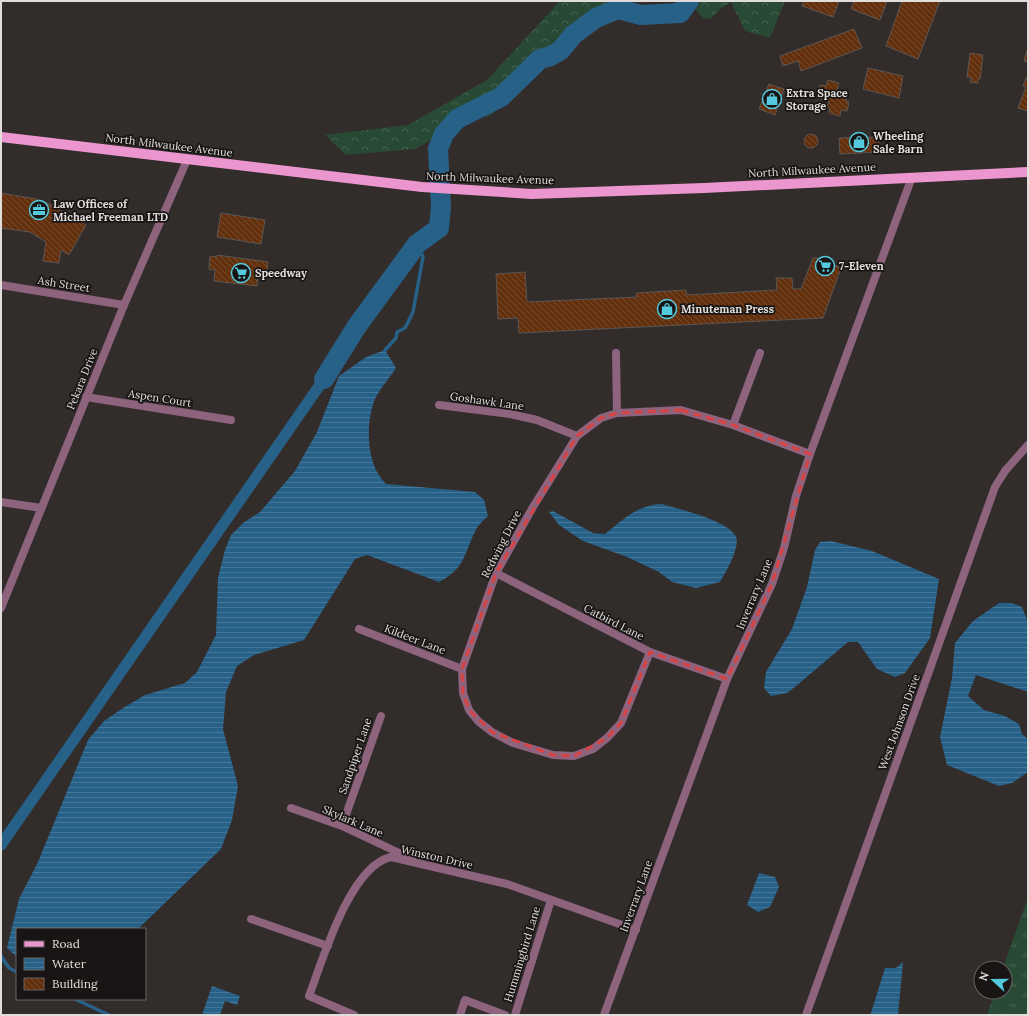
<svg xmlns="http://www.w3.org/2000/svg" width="1029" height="1016" font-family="Lora,serif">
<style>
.grass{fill:url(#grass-tufts)}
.forest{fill:url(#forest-crowns)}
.water{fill:url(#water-rules)}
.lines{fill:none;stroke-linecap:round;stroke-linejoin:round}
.stream{stroke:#286188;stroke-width:3.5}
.canal{stroke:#286188;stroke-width:11}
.river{stroke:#286188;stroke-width:20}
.building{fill:url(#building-back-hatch);stroke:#5c5653}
.minor{stroke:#8d637e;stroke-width:8}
.primary{stroke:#ec96cf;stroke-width:10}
.marked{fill:none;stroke:#d84343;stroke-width:3;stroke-dasharray:8 5;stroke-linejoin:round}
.labels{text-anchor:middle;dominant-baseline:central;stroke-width:3.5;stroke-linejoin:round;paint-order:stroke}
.poi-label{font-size:11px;font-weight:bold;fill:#e1dddb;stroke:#181514;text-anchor:start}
.street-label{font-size:11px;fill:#e1dddb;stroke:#181514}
</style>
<defs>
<pattern id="grass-tufts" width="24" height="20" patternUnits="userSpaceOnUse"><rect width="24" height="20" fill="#284a34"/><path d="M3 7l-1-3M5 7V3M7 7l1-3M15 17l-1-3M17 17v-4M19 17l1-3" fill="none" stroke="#476451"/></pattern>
<pattern id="forest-crowns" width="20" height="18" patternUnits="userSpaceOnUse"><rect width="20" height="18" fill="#284a34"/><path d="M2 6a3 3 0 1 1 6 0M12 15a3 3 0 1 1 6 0" fill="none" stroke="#476451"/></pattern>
<pattern id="water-rules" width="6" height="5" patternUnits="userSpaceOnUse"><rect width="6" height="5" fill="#286188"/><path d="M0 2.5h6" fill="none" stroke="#477798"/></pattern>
<pattern id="building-back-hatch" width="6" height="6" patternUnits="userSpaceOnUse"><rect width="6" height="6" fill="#63300d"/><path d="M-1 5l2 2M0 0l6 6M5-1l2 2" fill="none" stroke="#794e30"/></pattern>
</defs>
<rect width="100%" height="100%" fill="#322c2a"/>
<polygon class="grass" points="1028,897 1028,1015 987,1015 995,992 1005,992 1005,968 1003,968"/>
<g class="forest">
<polygon points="560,1 615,1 490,116 460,121 416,149 346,155 325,135 408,125 487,80"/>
<polygon points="700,1 785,1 770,38 745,31 731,2 720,9 712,18 704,19 696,10"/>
</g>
<g class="water">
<path d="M385 350 396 368C390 378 380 388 375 399 365 424 366 465 386 484L475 492 484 500 488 516C484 520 478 525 476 530 463 554 467 567 439 582L367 555 355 559 304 640 254 655 237 666 226 692 223 729 238 786 232 820 221 849 139 928 17 929V957L7 948 19 899 38 862 88 740 104 721 123 708 145 695 185 683 197 672 216 635 218 578 225 550 231 535 243 523 260 512 295 471 317 432 339 376 366 357Z"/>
<path d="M662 504C678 509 737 522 737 541 736 555 727 570 720 582L696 588 672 582 659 572 627 557 583 541 559 525 549 512 553 511 593 533 605 534C624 519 637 505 662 504Z"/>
<polygon points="831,541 872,551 939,579 930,638 905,673 895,677 877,669 858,642 848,642 795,687 787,693 771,696 764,688 766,672 792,629 807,587 815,550 820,542"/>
<polygon points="999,603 1012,603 1022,607 1028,622 1028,692 976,675 968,696 984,710 1005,716 1019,724 1022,734 1028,739 1028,772 1012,783 999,786 947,765 940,737 952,678 955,643 973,621"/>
<polygon points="759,873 775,877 779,887 770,907 758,912 747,905"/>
<polygon points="903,962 898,1015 869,1015 871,1013 885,968 896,968"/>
<polygon points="212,986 240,996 237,1005 225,1001 220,1015 202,1015"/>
</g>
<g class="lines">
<g class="stream">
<polyline points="385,350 396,338 397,332 405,328 413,312 423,257 417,244"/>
<polyline points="1,956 9,968 17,972"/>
<polyline points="75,999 109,1015"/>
</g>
<polyline class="canal" points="1,845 324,379"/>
<polyline class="river" points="324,379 357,326 417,244 439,228 441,207 438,149 444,134 457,119 501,97 540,59 551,56 561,50 573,35 596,18 618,9 641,15 680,13 689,1"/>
</g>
<g class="building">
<polygon points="804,1 839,1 833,17 802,6"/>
<polygon points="854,1 887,1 880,20 851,9"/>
<polygon points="902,1 940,1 918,59 886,46"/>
<polygon points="854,29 862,48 801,71 798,61 783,66 780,56"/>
<polygon points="1027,50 1028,50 1028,62 1024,61"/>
<polygon points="970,53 983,55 980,79 978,79 978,83 970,82 971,78 967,77"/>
<polygon points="868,68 903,76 899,98 863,89"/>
<polygon points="1026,78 1028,78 1028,111 1018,108 1026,87 1023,86"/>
<polygon points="828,80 839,83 836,94 847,95 846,101 849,102 847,111 841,110 840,116 829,113 830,108 827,107 829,101 817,98 820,85 826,86"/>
<polygon points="769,84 784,89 775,115 759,109"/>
<circle cx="811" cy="141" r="7"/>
<polygon points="877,137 879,138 879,146 877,146 877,152 840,154 839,138"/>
<polygon points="1,193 36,199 47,203 86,225 69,255 61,250 59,263 43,261 46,242 30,232 1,228"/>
<polygon points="221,213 265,220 261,244 217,237"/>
<polygon points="217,255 268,262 266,277 258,276 257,286 214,281 215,270 209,269 210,256 217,257"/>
<polygon points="813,258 818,258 841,268 823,318 519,333 518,318 498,319 496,274 525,272 527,302 637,297 636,293 686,290 687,295 777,290 776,278 792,278 793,289 801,289"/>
</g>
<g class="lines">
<g class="minor">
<polyline points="1,285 124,305"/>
<polyline points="616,353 617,413"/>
<polyline points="86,397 231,420"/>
<polyline points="439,405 510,414 537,420 577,436"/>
<polyline points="733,425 760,353"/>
<polyline points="1,502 41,508"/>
<polyline points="496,573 650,652 727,679"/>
<polyline points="1,608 124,305 187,160"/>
<polyline points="359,629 462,669"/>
<polyline points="650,652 621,723 607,738 593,749 574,756 553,755 513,743 492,732 478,721 469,710 463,693 462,669 496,573 533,507 577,436 601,418 617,413 681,410 733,425 810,454"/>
<polyline points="291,808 342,826 412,859"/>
<polyline points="342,826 381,716"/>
<polyline points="251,919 328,946"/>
<path d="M354 1015 309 996C323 959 350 866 391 857L507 884 636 930"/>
<polyline points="460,1015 465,1000 505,1015"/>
<polyline points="515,1015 551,900"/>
<polyline points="604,1015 727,679 772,584 784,548 796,496 810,454 912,177"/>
<polyline points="806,1015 995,487 1005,471 1028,445"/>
</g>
<polyline class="primary" points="1,137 422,187 532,194 704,188 1028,172"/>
</g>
<path class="marked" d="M681 410 733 425 810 454 772 584 727 679 650 652 621 723 607 738 574 756 553 755 492 732 469 710 463 693 462 669 496 573 577 436 601 418 617 413Z"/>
<defs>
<g id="shop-ring" transform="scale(1)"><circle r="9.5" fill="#181514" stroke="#54cade" stroke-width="1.5"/><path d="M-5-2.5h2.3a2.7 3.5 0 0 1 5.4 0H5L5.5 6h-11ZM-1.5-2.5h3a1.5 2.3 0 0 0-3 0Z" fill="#54cade"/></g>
<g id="office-ring" transform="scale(1)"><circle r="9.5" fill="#181514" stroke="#54cade" stroke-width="1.5"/><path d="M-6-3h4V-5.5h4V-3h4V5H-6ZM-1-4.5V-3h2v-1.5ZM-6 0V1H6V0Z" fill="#54cade"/></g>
<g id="supermarket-ring" transform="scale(1)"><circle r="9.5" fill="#181514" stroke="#54cade" stroke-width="1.5"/><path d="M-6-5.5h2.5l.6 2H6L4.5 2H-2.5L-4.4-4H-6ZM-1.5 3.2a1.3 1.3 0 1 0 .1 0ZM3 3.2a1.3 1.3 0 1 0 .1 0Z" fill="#54cade"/></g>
</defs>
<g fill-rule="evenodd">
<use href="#shop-ring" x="772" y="99"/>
<use href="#shop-ring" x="859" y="142"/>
<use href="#office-ring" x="39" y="210"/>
<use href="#supermarket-ring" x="825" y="266"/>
<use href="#supermarket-ring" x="241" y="273"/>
<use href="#shop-ring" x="667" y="309"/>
</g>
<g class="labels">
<g class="poi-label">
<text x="786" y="93">Extra Space<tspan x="786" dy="13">Storage</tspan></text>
<text x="873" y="136">Wheeling<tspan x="873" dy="13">Sale Barn</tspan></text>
<text x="53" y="204">Law Offices of<tspan x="53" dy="13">Michael Freeman LTD</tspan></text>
<text x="839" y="266">7-Eleven</text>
<text x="255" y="273">Speedway</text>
<text x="681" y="309">Minuteman Press</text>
</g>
<g class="street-label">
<text transform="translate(169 145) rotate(7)">North Milwaukee Avenue</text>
<text transform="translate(812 170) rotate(-3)">North Milwaukee Avenue</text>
<text transform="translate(490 178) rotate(2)">North Milwaukee Avenue</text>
<text transform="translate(64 284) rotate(9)">Ash Street</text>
<text transform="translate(82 379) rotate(-68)">Pekara Drive</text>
<text transform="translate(160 398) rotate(9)">Aspen Court</text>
<text transform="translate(487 401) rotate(8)">Goshawk Lane</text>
<text transform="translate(501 544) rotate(-63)">Redwing Drive</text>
<text transform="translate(754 594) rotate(-67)">Inverrary Lane</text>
<text transform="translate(614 622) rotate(27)">Catbird Lane</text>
<text transform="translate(415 639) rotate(21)">Kildeer Lane</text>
<text transform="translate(899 722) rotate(-70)">West Johnson Drive</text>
<text transform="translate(355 756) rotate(-71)">Sandpiper Lane</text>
<text transform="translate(353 821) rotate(23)">Skylark Lane</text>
<text transform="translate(437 857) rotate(13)">Winston Drive</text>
<text transform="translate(636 896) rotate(-70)">Inverrary Lane</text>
<text transform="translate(522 954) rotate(-73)">Hummingbird Lane</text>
</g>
</g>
<rect width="1029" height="1016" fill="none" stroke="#e1dddb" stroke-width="4"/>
<rect x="16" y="928" width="130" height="72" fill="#181514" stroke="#686564"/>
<rect x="24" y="941" width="20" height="6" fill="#ec96cf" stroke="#686564"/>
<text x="52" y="948" font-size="12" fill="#e1dddb">Road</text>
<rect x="24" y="958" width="20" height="12" fill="url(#water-rules)" stroke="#686564"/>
<text x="52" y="968" font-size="12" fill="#e1dddb">Water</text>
<rect x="24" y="978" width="20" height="12" fill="url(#building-back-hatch)" stroke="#686564"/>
<text x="52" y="988" font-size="12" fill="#e1dddb">Building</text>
<g transform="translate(993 980) rotate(291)"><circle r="19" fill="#181514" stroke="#686564"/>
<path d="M0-3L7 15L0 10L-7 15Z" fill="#54cade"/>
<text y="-6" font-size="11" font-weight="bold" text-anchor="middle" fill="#e1dddb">N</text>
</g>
</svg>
